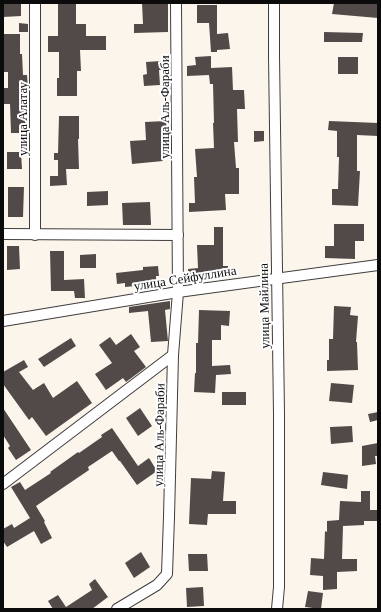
<svg xmlns="http://www.w3.org/2000/svg" width="381" height="612" font-family="'Times New Roman',serif">
<style>
.building{fill:#524a48}
.lines{fill:none;stroke-linecap:round;stroke-linejoin:round}
.minor-casing{stroke:#3e3e3e;stroke-width:12}
.minor{stroke:#fff;stroke-width:10}
.labels{text-anchor:middle;dominant-baseline:central;stroke-width:4;stroke-linejoin:round;paint-order:stroke}
.street-label{font-size:13px;fill:#0b0b0b;stroke:#fff}
</style>
<rect width="100%" height="100%" fill="#fcf5eb"/>
<g class="building">
<polygon points="3,3 21,3 21,16 3,17"/>
<polygon points="58,3 76,3 76,24 86,24 86,36 106,36 106,50 80,50 81,71 77,71 77,96 57,96 57,78 59,78 59,52 48,52 48,36 58,36"/>
<polygon points="142,3 163,3 163,4 168,4 168,32 134,33 134,24 143,24"/>
<polygon points="334,3 378,3 378,18 332,14"/>
<polygon points="197,5 217,5 217,34 228,33 230,49 217,50 217,52 211,52 209,23 197,23"/>
<polygon points="19,23 28,24 28,32 19,32"/>
<polygon points="324,32 363,33 362,42 324,42"/>
<polygon points="3,34 20,34 20,54 22,54 23,75 27,75 28,88 28,104 26,104 27,133 11,133 10,104 3,104 3,88 8,88 8,72 3,72"/>
<polygon points="211,56 211,68 232,67 233,90 244,90 245,109 237,109 238,142 234,142 236,168 239,168 239,194 225,194 226,210 189,212 189,203 195,203 194,177 197,177 195,149 214,148 213,123 214,123 213,84 210,84 209,75 187,76 187,66 196,65 195,57"/>
<rect x="338" y="57" width="20" height="17"/>
<polygon points="161,61 162,70 159,70 160,85 144,86 143,75 147,74 146,62"/>
<polygon points="59,116 79,116 79,139 78,139 79,169 66,169 67,185 50,186 50,176 58,176 58,160 54,160 54,153 58,153"/>
<polygon points="166,121 168,146 162,146 163,161 132,164 130,141 146,140 145,122"/>
<polygon points="329,121 378,123 378,136 357,135 357,171 360,171 358,206 332,205 332,189 338,189 339,157 337,157 337,131 328,130"/>
<polygon points="254,131 264,131 264,141 254,142"/>
<polygon points="7,152 21,152 22,169 7,169"/>
<polygon points="8,187 24,187 23,217 8,217"/>
<polygon points="108,191 108,205 87,206 87,192"/>
<polygon points="150,202 151,225 123,225 122,203"/>
<polygon points="334,224 364,224 364,241 355,241 355,259 325,258 325,246 334,246"/>
<polygon points="214,227 223,227 223,266 228,266 229,277 189,280 188,269 198,268 197,245 214,245"/>
<polygon points="7,246 19,246 20,269 7,270"/>
<polygon points="50,251 64,251 64,280 84,279 85,298 75,298 74,291 51,291"/>
<polygon points="96,254 96,268 80,268 80,255"/>
<polygon points="158,266 159,276 156,276 156,283 136,285 136,286 125,287 125,283 117,284 116,273 143,270 143,267"/>
<polygon points="170,301 170,309 165,310 168,341 151,342 148,311 129,313 129,307"/>
<polygon points="334,306 351,307 350,315 358,316 356,342 357,342 358,370 327,371 327,360 329,360 329,339 333,339"/>
<polygon points="199,310 230,311 229,326 221,325 221,340 212,340 212,366 230,365 231,374 216,375 215,393 194,392 195,373 196,373 196,343 198,343"/>
<polygon points="131,334 140,347 134,351 146,367 126,382 123,378 106,390 95,374 112,363 99,345 110,337 116,345"/>
<polygon points="71,338 76,346 44,367 38,359"/>
<polygon points="24,360 28,367 19,372 33,390 44,383 53,398 77,381 92,403 46,436 32,417 29,420 3,384 3,372"/>
<polygon points="331,383 354,385 352,403 329,401"/>
<rect x="222" y="392" width="24" height="13"/>
<polygon points="3,408 31,450 16,460 8,448 10,446 3,435"/>
<polygon points="140,408 152,426 138,436 126,418"/>
<polygon points="378,412 378,420 370,422 368,414"/>
<polygon points="352,426 353,442 331,444 330,427"/>
<polygon points="112,428 138,466 149,458 157,471 137,485 120,461 119,461 112,451 88,467 89,470 36,506 45,521 44,522 52,538 41,544 34,531 7,547 3,541 3,529 12,524 14,528 30,518 11,487 20,482 25,490 51,473 50,472 78,452 79,453 102,437 101,435"/>
<polygon points="378,443 378,456 375,456 376,464 362,466 362,446"/>
<polygon points="212,471 225,472 223,501 236,501 236,514 208,514 207,525 189,524 191,478 211,479"/>
<polygon points="323,472 348,475 347,489 321,485"/>
<polygon points="361,491 370,491 370,510 378,510 378,521 364,521 364,525 343,526 342,559 357,559 357,571 337,572 337,589 323,590 323,576 310,575 311,558 324,559 325,531 327,532 327,521 339,520 340,501 361,502"/>
<polygon points="141,552 150,567 134,578 125,563"/>
<polygon points="188,554 207,554 208,571 189,571"/>
<polygon points="95,579 108,597 92,609 53,609 48,601 58,595 66,607 92,590 89,584"/>
<polygon points="203,587 204,606 187,607 186,588"/>
<polygon points="308,591 323,593 321,609 305,607"/>
</g>
<g class="lines">
<g class="minor-casing">
<g id="minor">
<polyline points="35,3 35,235"/>
<polyline points="274,3 274,56 279,413 279,587 277,609"/>
<polyline points="3,234 178,235"/>
<polyline points="3,321 178,292 378,265"/>
<polyline points="3,484 173,355"/>
<polyline points="117,609 157,585 167,574 169,517 173,355 178,292 176,3"/>
</g>
</g>
<use href="#minor" class="minor"/>
</g>
<g class="labels">
<g class="street-label">
<text transform="translate(164 107) rotate(-90)">улица Аль-Фараби</text>
<text transform="translate(22 119) rotate(-90)">улица Алатау</text>
<text transform="translate(185 278) rotate(-9)">улица Сейфуллина</text>
<text transform="translate(264 306) rotate(-91)">улица Майлина</text>
<text transform="translate(159 435) rotate(-89)">улица Аль-Фараби</text>
</g>
</g>
<rect width="381" height="612" fill="none" stroke="#0b0b0b" stroke-width="8"/>
</svg>
